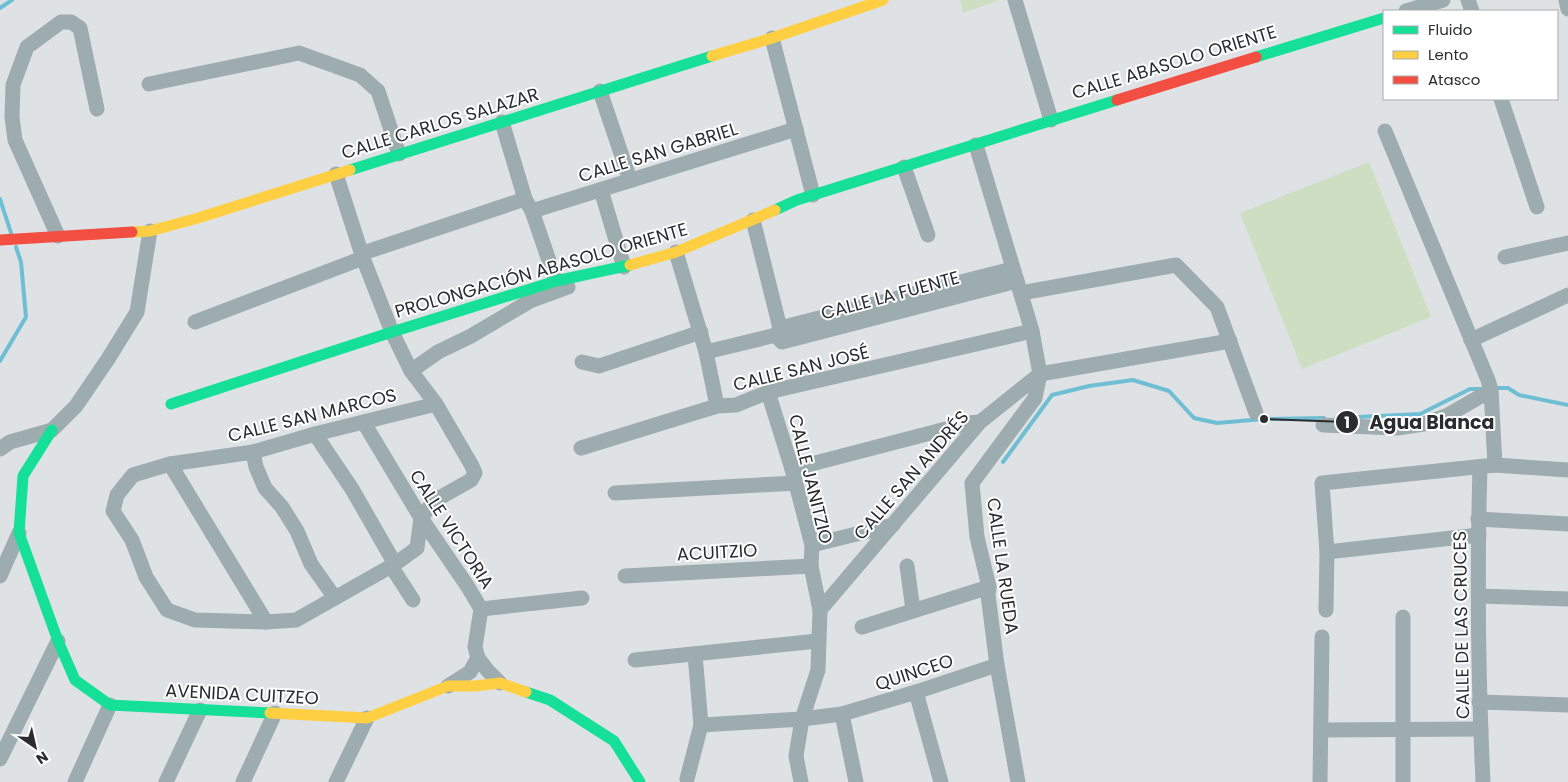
<svg xmlns="http://www.w3.org/2000/svg" width="1568" height="782" font-family="Poppins,sans-serif">
<style>
.green{fill:#cddec3}
.lines{fill:none;stroke-linecap:round;stroke-linejoin:round}
.stream{stroke:#6fbed3;stroke-width:4}
.street{stroke:#9cacaf;stroke-width:15}
.fast{stroke:#16e098;stroke-width:11}
.slow{stroke:#ffcf43;stroke-width:11}
.jam{stroke:#f24e42;stroke-width:11}
.labels{text-anchor:middle;dominant-baseline:central;stroke-width:4;stroke-linejoin:round;paint-order:stroke}
.street-label{font-size:18px;fill:#2a2c2f;stroke:#fff}
.leader{fill:none;stroke:#2a2c2f;stroke-width:2}
.callout-dot{fill:#2a2c2f;stroke:#fff;stroke-width:2}
.mark-label{font-size:15px;text-anchor:middle;font-weight:bold;fill:#fff}
.callout-label{font-size:19px;text-anchor:middle;font-weight:bold;fill:#2a2c2f;stroke:#fff;stroke-width:4;stroke-linejoin:round;paint-order:stroke}
</style>
<rect width="100%" height="100%" fill="#dfe2e5"/>
<g class="green">
<polygon points="960,0 1000,0 963,13"/>
<polygon points="1369,162 1431,317 1302,369 1240,213"/>
</g>
<g class="lines">
<g class="stream">
<polyline points="0,8 12,0"/>
<polyline points="0,199 11,233"/>
<polyline points="0,361 26,317 21,262 16,247"/>
<polyline points="1495,388 1508,388 1519,395 1568,405"/>
<polyline points="1336,418 1420,414 1470,389 1483,389"/>
<polyline points="1003,462 1052,395 1089,386 1133,380 1169,391 1194,418 1217,423 1264,419 1324,418"/>
</g>
<g class="street">
<polyline points="1015,0 1051,120"/>
<polyline points="1468,0 1472,11"/>
<polyline points="1566,0 1568,9"/>
<polyline points="1406,11 1443,0"/>
<polyline points="772,38 813,195"/>
<polyline points="149,84 299,53 360,75 378,91 399,154"/>
<polyline points="600,91 630,180"/>
<polyline points="1501,99 1537,207"/>
<polyline points="502,122 525,199 532,211 556,281"/>
<polyline points="1385,131 1488,380 1491,390 1495,465"/>
<polyline points="976,145 1032,331 1040,374 1035,398 972,483 977,537 989,587 988,595 997,665 1018,782"/>
<polyline points="904,167 928,235"/>
<polyline points="336,174 363,258 392,332 411,371 436,404 472,466 475,473 471,480 434,501 421,518 417,548 395,564 296,620 266,622 195,620 167,610 146,577 132,540 113,511 117,495 133,475 170,464 253,452 315,434 436,404"/>
<polyline points="601,190 624,267"/>
<polyline points="532,211 796,129"/>
<polyline points="753,220 780,328 776,335 782,342 1017,281"/>
<polyline points="58,236 15,140 12,117 13,85 27,47 61,22 71,22 80,28 97,109"/>
<polyline points="676,252 706,352 717,406"/>
<polyline points="363,253 525,199"/>
<polyline points="1505,257 1568,243"/>
<polyline points="1021,293 1176,265 1217,307 1256,413"/>
<polyline points="195,322 363,258"/>
<polyline points="780,328 1012,269"/>
<polyline points="1471,340 1568,295"/>
<polyline points="706,352 776,335"/>
<polyline points="582,362 599,366 701,332"/>
<polyline points="411,371 438,352 471,336 530,301 568,287"/>
<polyline points="768,392 792,469 812,545 811,566 820,610 818,670 802,719 796,756 801,782"/>
<polyline points="364,423 421,518 468,587 481,609 475,647 478,658 488,671 500,683"/>
<polyline points="1323,425 1397,428 1424,424 1448,415 1481,396 1491,395"/>
<polyline points="315,434 352,489 395,564"/>
<polyline points="581,448 717,406 736,405 768,392 1032,331"/>
<polyline points="0,449 10,442 52,430 76,406 108,359 137,312 150,231"/>
<polyline points="253,452 256,467 265,488 282,507 297,531 311,564 335,598"/>
<polyline points="170,464 266,622"/>
<path d="M1480 467C1477 572 1478 677 1483 782"/>
<polyline points="792,469 969,423 980,422"/>
<polyline points="615,493 796,483"/>
<polyline points="1478,519 1568,524"/>
<polyline points="812,545 893,525"/>
<polyline points="1327,552 1479,535"/>
<polyline points="391,566 413,600"/>
<polyline points="907,566 913,610"/>
<polyline points="0,576 19,533"/>
<polyline points="625,576 811,566"/>
<polyline points="1479,596 1568,599"/>
<polyline points="481,609 582,598"/>
<polyline points="820,610 980,422 1040,374 1230,341"/>
<polyline points="1326,610 1327,552 1322,483 1495,465 1568,470"/>
<polyline points="1403,617 1403,782"/>
<polyline points="862,627 989,587"/>
<polyline points="635,660 818,641"/>
<polyline points="448,686 470,672 478,658"/>
<polyline points="916,692 941,782"/>
<polyline points="1479,702 1568,705"/>
<polyline points="842,714 856,782"/>
<polyline points="701,725 802,719 842,714 916,692 997,665"/>
<polyline points="1321,730 1481,729"/>
<polyline points="0,759 58,641"/>
<polyline points="687,779 701,725 695,654"/>
<polyline points="75,782 110,705"/>
<polyline points="166,782 200,710"/>
<polyline points="243,782 275,713"/>
<polyline points="336,782 367,718"/>
<polyline points="1320,782 1322,637"/>
</g>
<g class="fast">
<polyline points="1256,57 1384,18"/>
<polyline points="350,170 712,56"/>
<polyline points="775,210 797,200 1117,100"/>
<polyline points="171,404 392,332 556,281 630,265"/>
<polyline points="52,430 23,476 19,533 58,641 75,680 110,705 270,713"/>
<polyline points="526,692 550,700 614,741 640,782"/>
</g>
<g class="slow">
<polyline points="712,56 772,38 883,0"/>
<polyline points="132,232 150,231 198,218 350,170"/>
<polyline points="630,265 676,252 775,210"/>
<polyline points="270,713 367,718 448,686 475,686 500,683 526,692"/>
</g>
<g class="jam">
<polyline points="1117,100 1256,57"/>
<polyline points="0,240 132,232"/>
</g>
</g>
<g class="labels">
<g class="street-label">
<text transform="translate(1174 62) rotate(-17)">CALLE ABASOLO ORIENTE</text>
<text transform="translate(440 123) rotate(-17)">CALLE CARLOS SALAZAR</text>
<text transform="translate(658 152) rotate(-17)">CALLE SAN GABRIEL</text>
<text transform="translate(541 270) rotate(-16)">PROLONGACIÓN ABASOLO ORIENTE</text>
<text transform="translate(890 295) rotate(-15)">CALLE LA FUENTE</text>
<text transform="translate(801 368) rotate(-14)">CALLE SAN JOSÉ</text>
<text transform="translate(312 415) rotate(-14)">CALLE SAN MARCOS</text>
<text transform="translate(911 475) rotate(-49)">CALLE SAN ANDRÉS</text>
<text transform="translate(811 479) rotate(76)">CALLE JANITZIO</text>
<text transform="translate(452 529) rotate(57)">CALLE VICTORIA</text>
<text transform="translate(717 552) rotate(-3)">ACUITZIO</text>
<text transform="translate(1003 566) rotate(82)">CALLE LA RUEDA</text>
<text transform="translate(1461 625) rotate(-91)">CALLE DE LAS CRUCES</text>
<text transform="translate(914 672) rotate(-18)">QUINCEO</text>
<text transform="translate(242 694) rotate(3)">AVENIDA CUITZEO</text>
</g>
</g>
<path class="leader" d="M1264 419L1347 422"/>
<g class="callout-dot">
<circle cx="1264" cy="419" r="5"/>
<circle cx="1347" cy="422" r="12"/>
</g>
<g class="mark-label">
<text x="1347" y="428">1</text>
</g>
<g class="callout-label">
<text x="1432" y="429">Agua Blanca</text>
</g>
<rect x="1383" y="10" width="175" height="90" fill="#ffffff" stroke="#aaabac"/>
<rect x="1393" y="26" width="25" height="8" fill="#16e098" stroke="#aaabac"/>
<text x="1428" y="35" font-size="15" fill="#2a2c2f">Fluido</text>
<rect x="1393" y="51" width="25" height="8" fill="#ffcf43" stroke="#aaabac"/>
<text x="1428" y="60" font-size="15" fill="#2a2c2f">Lento</text>
<rect x="1393" y="76" width="25" height="8" fill="#f24e42" stroke="#aaabac"/>
<text x="1428" y="85" font-size="15" fill="#2a2c2f">Atasco</text>
<g transform="translate(35 747) rotate(146)" stroke="#ffffff" stroke-width="4" paint-order="stroke">
<path d="M0-4L9 19L0 12L-9 19Z" fill="#2a2c2f"/>
<text y="-8" font-size="14" font-weight="bold" text-anchor="middle" fill="#2a2c2f">N</text>
</g>
</svg>
